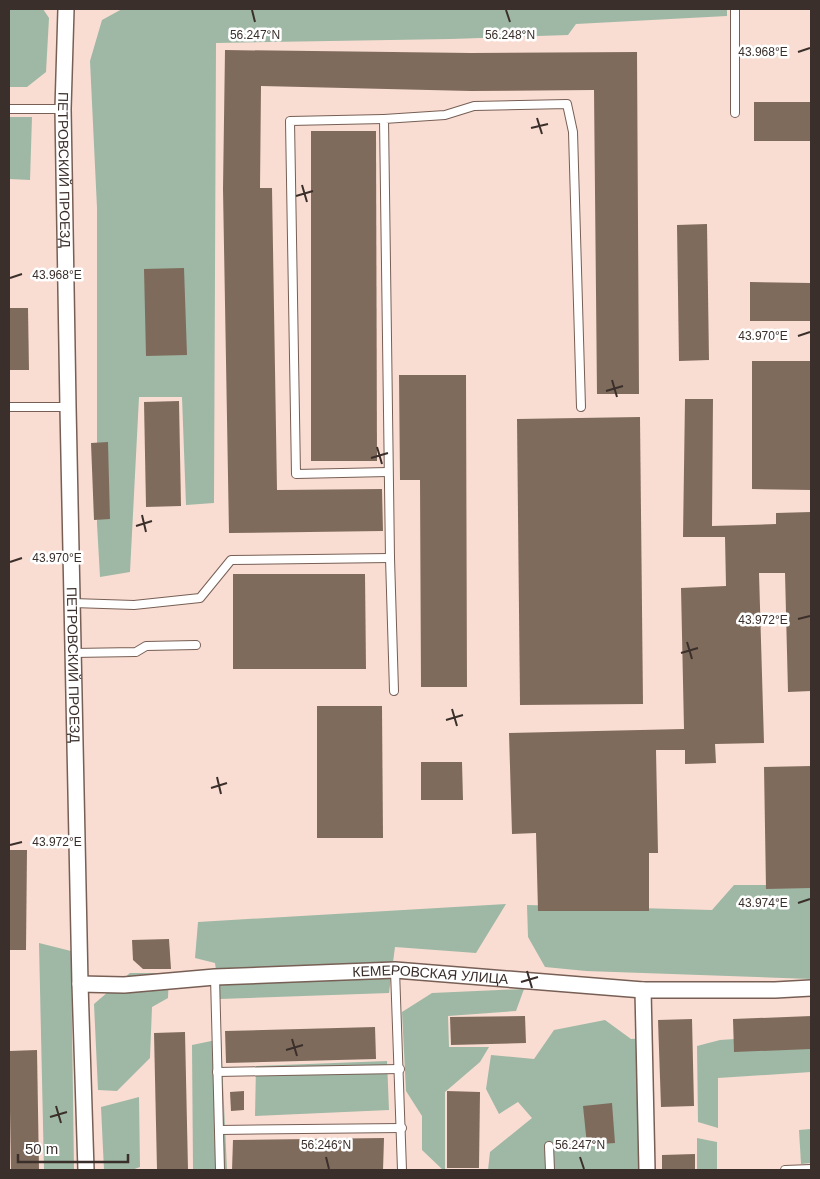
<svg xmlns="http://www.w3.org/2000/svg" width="820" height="1179" font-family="Helvetica,sans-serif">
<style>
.green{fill:#9eb8a5}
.building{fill:#7f6b5c}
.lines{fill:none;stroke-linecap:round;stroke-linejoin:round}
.lane-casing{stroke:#775f55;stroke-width:10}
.street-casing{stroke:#775f55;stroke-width:18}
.lane{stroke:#fff;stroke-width:8}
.street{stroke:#fff;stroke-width:15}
.ticks{fill:none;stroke:#3a2f2b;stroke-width:2}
.labels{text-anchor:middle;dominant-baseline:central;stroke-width:5;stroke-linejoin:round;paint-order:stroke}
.street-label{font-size:14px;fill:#3a2f2b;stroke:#fff}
.ticks-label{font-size:12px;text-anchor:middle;fill:#3a2f2b;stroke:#fff;stroke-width:5;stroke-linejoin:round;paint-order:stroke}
</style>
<rect width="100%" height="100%" fill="#f9ddd2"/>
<g class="green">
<polygon points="9,9 43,9 49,18 46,72 27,87 9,87"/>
<polygon points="122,9 727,9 727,16 576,24 568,35 451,39 216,43 214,503 186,505 182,397 139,397 130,572 100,577 97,524 97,208 90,61 102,20"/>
<polygon points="9,117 32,117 30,180 9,179"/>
<polygon points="734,885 811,885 811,979 586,971 545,967 528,937 527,905 712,910"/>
<polygon points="506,904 476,953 395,947 389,993 220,999 215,963 195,958 198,922"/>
<polygon points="39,943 71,951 74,1170 44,1170"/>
<polygon points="130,973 169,973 168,998 152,1007 150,1058 117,1091 98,1090 94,1004"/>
<polygon points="524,989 516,1011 448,1016 449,1047 489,1047 480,1062 445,1092 445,1170 443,1170 422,1150 422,1116 406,1091 402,1012 432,993"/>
<polygon points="605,1020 631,1039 651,1038 654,1170 488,1170 490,1152 532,1118 518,1102 499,1114 486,1089 491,1055 534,1059 554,1030"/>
<polygon points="811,1034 811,1072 718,1078 718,1128 698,1122 697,1046 720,1040"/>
<polygon points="221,1039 227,1170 193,1170 192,1045"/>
<polygon points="387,1061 389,1110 255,1116 256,1066"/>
<polygon points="139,1097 140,1167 132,1170 104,1170 101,1107"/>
<polygon points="811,1129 811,1163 801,1164 799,1130"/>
<polygon points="697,1138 717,1142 717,1170 697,1170"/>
</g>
<g class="building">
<polygon points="225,50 471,53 637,52 639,394 597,394 594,90 471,91 261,86 260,188 272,188 277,490 382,489 383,531 229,533 223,189"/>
<rect x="754" y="102" width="57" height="39"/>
<polygon points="311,131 376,131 377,461 311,461"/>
<polygon points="707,224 709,360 679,361 677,225"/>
<polygon points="184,268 187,355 146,356 144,269"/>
<polygon points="750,282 811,283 811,321 750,321"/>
<polygon points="9,308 28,308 29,370 9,370"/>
<polygon points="752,361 811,361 811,490 752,489"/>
<polygon points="399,375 466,375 467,687 421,687 420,480 400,480"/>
<polygon points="685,399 713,399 712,526 776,524 776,513 811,512 811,691 788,692 785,573 759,573 764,743 715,744 716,763 685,764 685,750 656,750 658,853 649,853 649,911 538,911 536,833 512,834 509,733 684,729 681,588 726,586 725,537 683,537"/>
<polygon points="179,401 181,506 146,507 144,402"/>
<polygon points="640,417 643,704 520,705 517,419"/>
<polygon points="108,442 110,519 94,520 91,443"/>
<polygon points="233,574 365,574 366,669 233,669"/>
<polygon points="317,706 382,706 383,838 317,838"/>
<polygon points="421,762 462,762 463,800 421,800"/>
<polygon points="811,766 811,888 766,889 764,767"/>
<polygon points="9,850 27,850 26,950 9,950"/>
<polygon points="169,939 171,969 143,969 133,960 132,940"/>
<polygon points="525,1016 526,1043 451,1045 450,1017"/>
<polygon points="811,1016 811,1049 734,1052 733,1019"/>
<polygon points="692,1019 694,1106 661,1107 658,1020"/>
<polygon points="375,1027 376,1059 226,1063 225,1031"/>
<polygon points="185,1032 188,1170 157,1170 154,1033"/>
<polygon points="37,1050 39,1170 11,1170 9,1051"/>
<polygon points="244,1091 244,1110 231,1111 230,1092"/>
<polygon points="447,1091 480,1092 479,1168 447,1168"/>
<polygon points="612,1103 615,1143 587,1145 583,1106"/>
<polygon points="384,1138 383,1170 232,1170 233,1140"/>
<polygon points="695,1154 695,1170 662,1170 662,1155"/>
</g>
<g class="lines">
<g class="lane-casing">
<g id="lane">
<polyline points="9,109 63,109"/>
<polyline points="735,113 735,9"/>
<polyline points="384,119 290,121 296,474 388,472"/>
<polyline points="9,407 68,407"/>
<polyline points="73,603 134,605 200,598 231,560 390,558"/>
<polyline points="73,653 136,652 146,646 196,645"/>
<polyline points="394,691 390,558 384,119 445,115 474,106 567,104 573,132 581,407"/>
<polyline points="395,970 402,1170"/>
<polyline points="215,977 220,1170"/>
<polyline points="217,1072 400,1069"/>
<polyline points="219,1130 402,1128"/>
<polyline points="549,1146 550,1170"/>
<polyline points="785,1170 811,1169"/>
</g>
</g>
<g class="street-casing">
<g id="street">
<path id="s1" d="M66 9 63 109 68 407 80 984 86 1170"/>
<path id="s2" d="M80 984 124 985 215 977 395 970 643 990H775L811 988"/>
<polyline points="643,990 647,1170"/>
</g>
</g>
<use href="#lane" class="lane"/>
<use href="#street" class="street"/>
</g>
<path class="ticks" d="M252 10 255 22M506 10 510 22M798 52 810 48M537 118 542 134M531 128 548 124M302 185 307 202M296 196 313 191M10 278 22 274M798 336 810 332M612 380 617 397M606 391 623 386M377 447 382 464M371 458 388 453M142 515 146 532M136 526 152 521M10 562 22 558M798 619 810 616M687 642 692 659M681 653 698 648M452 709 457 726M446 720 463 715M217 777 221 794M211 788 227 783M10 845 22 842M798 903 810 899M527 971 532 988M521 982 538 977M292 1039 297 1056M286 1050 303 1045M56 1106 61 1123M50 1117 67 1112M326 1157 329 1169M580 1157 584 1169"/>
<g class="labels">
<g class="street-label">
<text stroke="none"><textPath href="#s1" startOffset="161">ПЕТРОВСКИЙ ПРОЕЗД</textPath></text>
<text stroke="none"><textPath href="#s1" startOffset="656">ПЕТРОВСКИЙ ПРОЕЗД</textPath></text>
<text stroke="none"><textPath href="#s2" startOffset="351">КЕМЕРОВСКАЯ УЛИЦА</textPath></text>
</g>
</g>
<g class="ticks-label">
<text x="255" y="39">56.247°N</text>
<text x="510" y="39">56.248°N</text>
<text x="763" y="56">43.968°E</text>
<text x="57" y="279">43.968°E</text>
<text x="763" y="340">43.970°E</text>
<text x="57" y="562">43.970°E</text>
<text x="763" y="624">43.972°E</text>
<text x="57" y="846">43.972°E</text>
<text x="763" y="907">43.974°E</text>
<text x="326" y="1149">56.246°N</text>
<text x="580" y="1149">56.247°N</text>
</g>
<rect width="820" height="1179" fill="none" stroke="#3a2f2b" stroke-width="20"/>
<path d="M18 1154v8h110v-8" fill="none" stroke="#3a2f2b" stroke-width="2.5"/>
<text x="25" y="1154" font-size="15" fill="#3a2f2b" stroke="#ffffff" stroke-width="4" paint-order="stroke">50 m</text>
</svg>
